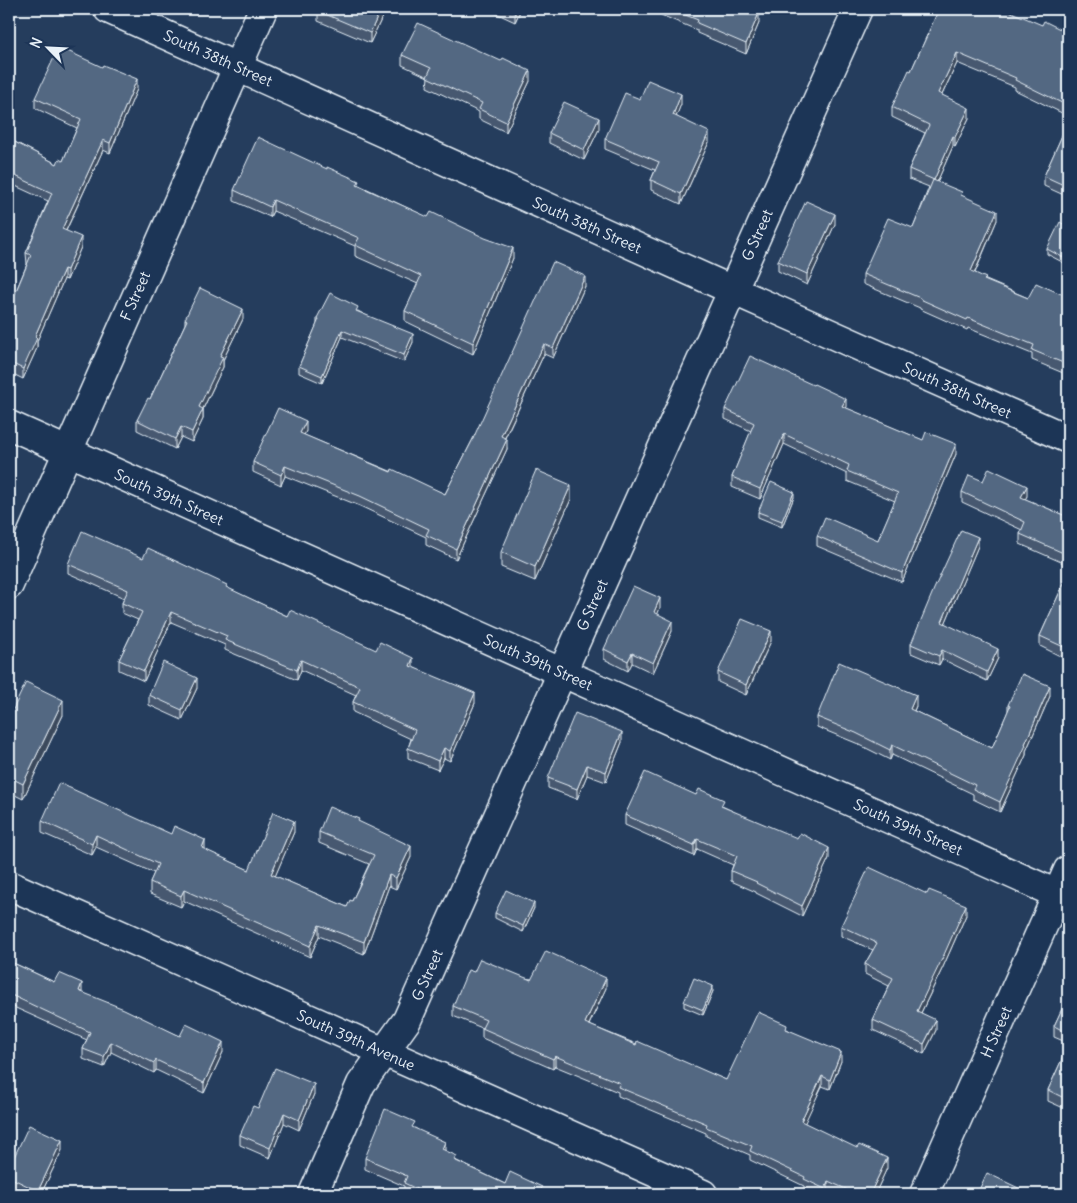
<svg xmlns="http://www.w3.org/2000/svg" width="1077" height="1203" font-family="Delius,sans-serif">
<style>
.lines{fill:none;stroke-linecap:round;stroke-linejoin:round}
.minor-casing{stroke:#e8f1f8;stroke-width:31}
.major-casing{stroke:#e8f1f8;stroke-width:31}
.minor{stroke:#1d3557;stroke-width:28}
.major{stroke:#1d3557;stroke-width:28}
.wall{fill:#475970;stroke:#e8f1f8}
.shaded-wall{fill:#3a485b;stroke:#e8f1f8}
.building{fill:#536782;stroke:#e8f1f8}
.labels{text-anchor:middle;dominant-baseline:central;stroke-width:4.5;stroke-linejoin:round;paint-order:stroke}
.street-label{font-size:15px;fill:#e8f1f8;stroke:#1d3557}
</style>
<rect width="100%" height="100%" fill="#253d5d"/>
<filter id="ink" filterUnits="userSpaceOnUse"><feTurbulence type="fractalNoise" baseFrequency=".02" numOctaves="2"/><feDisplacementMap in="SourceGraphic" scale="10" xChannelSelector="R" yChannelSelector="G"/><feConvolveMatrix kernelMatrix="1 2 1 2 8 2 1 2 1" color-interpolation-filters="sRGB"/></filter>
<g filter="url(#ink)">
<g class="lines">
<g class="minor-casing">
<g id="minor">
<polyline points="108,9 732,290 1068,439"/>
<polyline points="9,425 1068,899"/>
<polyline points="9,885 703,1194"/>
<polyline points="313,1194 361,1084 407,1020 858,9"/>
<polyline points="924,1194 1068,870"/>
</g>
</g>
<g class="major-casing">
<polyline id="major" points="9,585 263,9"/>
</g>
<use href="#minor" class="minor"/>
<use href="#major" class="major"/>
</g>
<g class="wall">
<polygon points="319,9 386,9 370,43 318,21 318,11"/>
<polygon points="487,9 521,9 515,22"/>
<polygon points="661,9 749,9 759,23 746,54 697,33 697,30 661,15"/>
<polygon points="939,9 1042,25 1068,33 1068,116 1015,90 1015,87 957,63 942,95 969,118 955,147 953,146 937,182 962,196 997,220 975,273 986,280 1028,298 1068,297 1068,375 1032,360 1032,354 968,328 967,330 920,309 920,308 863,284 863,274 913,228 929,187 909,179 909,169 925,133 892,117 892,107 911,71"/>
<polygon points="402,55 530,81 506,132 479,119 479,112 427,87 428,77 402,65"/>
<polygon points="137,89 110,153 103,150 66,231 81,247 67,280 64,279 37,341 37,348 23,379 9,372 9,308 27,264 26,253 48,201 9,183 9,139 57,164 63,161 77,128 35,108 35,98"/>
<polygon points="640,99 681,104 676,116 709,142 681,204 651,190 651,180 655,170 605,149 605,139"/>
<polygon points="1068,122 1068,197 1044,186 1044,176"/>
<polygon points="599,129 584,160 549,143 549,133"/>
<polygon points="359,185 513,258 473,354 405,321 405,311 418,284 355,256 355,246 273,211 270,217 234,201 234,190"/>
<polygon points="835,224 807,285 778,271 778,261"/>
<polygon points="1068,227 1068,259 1066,264 1047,254 1047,249"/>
<polygon points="585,286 553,358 544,354 505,438 507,449 456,559 426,545 426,537 360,506 285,476 281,485 253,472 253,462 306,431 304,435 445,494 472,441"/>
<polygon points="358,311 413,342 404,362 342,337 322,383 299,373 299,366 317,324 317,318"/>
<polygon points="185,319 243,319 223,360 223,367 203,409 203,419 192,442 181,437 175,449 137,430 137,420 150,399 185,324"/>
<polygon points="846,408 956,454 902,582 817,546 817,536 878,540 895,501 847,481 847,474 784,444 760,499 732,487 732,477 751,431 725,419 725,409"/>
<polygon points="983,481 1027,496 1025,499 1068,517 1068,565 1020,544 1020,534 1022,530 962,502 962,492"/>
<polygon points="794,497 782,527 758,517 758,512"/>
<polygon points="571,499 535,581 501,567 501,552"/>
<polygon points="978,546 945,624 998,658 987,681 942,659 939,665 911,653 911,644"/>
<polygon points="143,558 227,588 287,616 413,667 475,703 450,761 444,758 438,770 408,758 408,748 411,739 353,712 353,702 356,695 301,670 297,680 225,650 225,645 171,622 144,681 119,670 119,660 138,620 122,613 122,603 124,598 68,573 68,564"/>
<polygon points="1068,574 1068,660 1040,646 1040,636"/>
<polygon points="660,608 657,614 672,631 653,673 632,663 628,671 604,659 604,649"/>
<polygon points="771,641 746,695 718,682 718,672"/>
<polygon points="197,688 182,720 149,705 149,695"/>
<polygon points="1050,696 1026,751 1026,755 1000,812 973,799 973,794 892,755 890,760 856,743 817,727 817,717 916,706 914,711 992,748 1008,711 1008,705"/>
<polygon points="63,715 23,799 9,792 9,718"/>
<polygon points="622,742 606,782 587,775 577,799 548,788 548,778"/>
<polygon points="696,795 724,807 829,858 802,916 756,893 756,892 731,881 731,871 733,865 697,849 694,856 625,825 625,815"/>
<polygon points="42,821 205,850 249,870 294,832 275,876 347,907 352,901 369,864 319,843 319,832 359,822 411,857 396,889 389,886 364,954 319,936 310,957 184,901 181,907 150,894 150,882 154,873 96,847 92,855 42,833"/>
<polygon points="534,908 523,932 495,918 495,913"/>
<polygon points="966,915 943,967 921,1013 936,1030 924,1054 873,1030 873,1020 889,986 865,974 865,964 873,950 841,936 841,926"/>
<polygon points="9,961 54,982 82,993 180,1036 223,1052 204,1093 156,1070 154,1073 111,1052 104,1067 83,1059 83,1049 87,1040 9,1005"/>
<polygon points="474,972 606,988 589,1025 726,1080 787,1029 841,1061 830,1089 822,1086 804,1123 887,1168 875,1194 836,1194 828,1191 827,1194 816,1194 804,1188 804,1186 750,1160 750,1155 706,1136 706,1133 618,1096 618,1092 555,1066 553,1069 482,1038 482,1028 453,1016 453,1006"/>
<polygon points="713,991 703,1015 684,1007 684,1002"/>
<polygon points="1068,996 1068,1043 1054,1037 1054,1026"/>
<polygon points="1068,1046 1068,1110 1048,1101 1048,1090"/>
<polygon points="314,1094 299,1130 284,1123 270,1158 240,1145 240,1135 258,1108"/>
<polygon points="415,1128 445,1151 457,1161 505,1184 542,1192 545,1194 404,1194 404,1186 365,1169 365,1158"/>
<polygon points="62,1150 41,1194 24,1194 9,1187 9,1168"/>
</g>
<g class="shaded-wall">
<polygon points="381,9 386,9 370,43 370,33"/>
<polygon points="517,9 521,9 515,22 515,13"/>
<polygon points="759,13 759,23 746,54 746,44"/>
<polygon points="957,53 957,63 938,103 938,93"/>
<polygon points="530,71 530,81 506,132 506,122"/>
<polygon points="137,79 137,89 110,153 110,143"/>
<polygon points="681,94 681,104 673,125 673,115"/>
<polygon points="969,108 969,118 955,147 955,137"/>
<polygon points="599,118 599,129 584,160 584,150"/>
<polygon points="709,132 709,142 681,204 681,194"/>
<polygon points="953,136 953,146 934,189 934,180"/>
<polygon points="103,140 103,150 62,239 62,229"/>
<polygon points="273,200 273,211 270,217 270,207"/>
<polygon points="997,211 997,220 971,281 971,271"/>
<polygon points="835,214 835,224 807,285 807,274"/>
<polygon points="81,237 81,247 67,280 67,270"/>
<polygon points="513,248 513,258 473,354 473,343"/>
<polygon points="1068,254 1068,259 1066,264 1066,259"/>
<polygon points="64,269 64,279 37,341 37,348 23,379 23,369 35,336"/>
<polygon points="585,276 585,286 553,358 553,348"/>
<polygon points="243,309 243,319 223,360 223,367 199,417 199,407 220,356"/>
<polygon points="342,330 342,337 322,383 322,376"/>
<polygon points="413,334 413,342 404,362 404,355"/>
<polygon points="544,344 544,354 501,446 501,436"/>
<polygon points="846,399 846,408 842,406"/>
<polygon points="203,409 203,419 192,442 192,432"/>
<polygon points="306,421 306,431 300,444 300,433"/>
<polygon points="181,427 181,437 175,449 175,439"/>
<polygon points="784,434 784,444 760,499 760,489"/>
<polygon points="507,439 507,449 456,559 456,549"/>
<polygon points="956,444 956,454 902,582 902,573"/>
<polygon points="285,466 285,476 281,485 281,475"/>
<polygon points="571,485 571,499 535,581 535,567"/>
<polygon points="1027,486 1027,496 1021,507 1021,497"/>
<polygon points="794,492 794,497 782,527 782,521"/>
<polygon points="978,537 978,546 942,631 942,622"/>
<polygon points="660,598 660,608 654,623 654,612"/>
<polygon points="171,612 171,622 144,681 144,671"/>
<polygon points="672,621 672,631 653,673 653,663"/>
<polygon points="771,631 771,641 746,695 746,685"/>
<polygon points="998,649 998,658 987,681 987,672"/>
<polygon points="942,650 942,659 939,665 939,656"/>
<polygon points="632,653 632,663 628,671 628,661"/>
<polygon points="413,658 413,667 410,666"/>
<polygon points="301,660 301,670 297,680 297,670"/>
<polygon points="197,678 197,688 182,720 182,710"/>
<polygon points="1050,686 1050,696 1026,751 1026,755 1000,812 1000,802"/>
<polygon points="475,693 475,703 450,761 450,751"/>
<polygon points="916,695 916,706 910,719 910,709"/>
<polygon points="63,700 63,715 23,799 23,784"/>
<polygon points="622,732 622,742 606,782 606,772"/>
<polygon points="892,745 892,755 890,760 890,750"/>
<polygon points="444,748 444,758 438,770 438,761"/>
<polygon points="587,765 587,775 577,799 577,789"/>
<polygon points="294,821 294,832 271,886 271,874"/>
<polygon points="96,835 96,847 92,855 92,844"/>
<polygon points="697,839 697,849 694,856 694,845"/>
<polygon points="205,840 205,851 202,848"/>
<polygon points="411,846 411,857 396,889 396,878"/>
<polygon points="829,848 829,858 802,916 802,906"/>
<polygon points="389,875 389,886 364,954 364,942"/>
<polygon points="184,890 184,901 181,907 181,896"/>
<polygon points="534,903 534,908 523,932 523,926"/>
<polygon points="966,905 966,915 943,967 917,1021 917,1011"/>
<polygon points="319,925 319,936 310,957 310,946"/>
<polygon points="606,978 606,988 585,1033 585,1023"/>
<polygon points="82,983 82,993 79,991"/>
<polygon points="713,986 713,991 703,1015 703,1010"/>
<polygon points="936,1020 936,1030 924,1054 924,1044"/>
<polygon points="111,1042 111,1052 104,1067 104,1057"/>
<polygon points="223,1042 223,1052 204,1093 204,1083"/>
<polygon points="841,1052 841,1061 830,1089 830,1080"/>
<polygon points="555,1056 555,1066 553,1069 553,1059"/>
<polygon points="156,1060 156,1070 154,1073 154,1063"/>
<polygon points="822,1076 822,1086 801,1131 801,1121"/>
<polygon points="314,1084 314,1094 299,1130 299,1120"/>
<polygon points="284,1113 284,1123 270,1158 270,1148"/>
<polygon points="62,1140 62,1150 41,1194 38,1194 38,1191"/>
<polygon points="445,1142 445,1153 442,1149"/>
<polygon points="887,1158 887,1168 875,1194 870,1194"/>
<polygon points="828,1181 828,1191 827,1194 825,1194 825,1189"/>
</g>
<g class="building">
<polygon points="319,9 381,9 370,33 318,11"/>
<polygon points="505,9 517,9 515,13"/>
<polygon points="670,9 749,9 759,13 746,44 697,23 698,20"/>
<polygon points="939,9 1004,9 1042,25 1044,21 1068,33 1068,106 1015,80 1016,78 957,53 938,93 969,108 955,137 953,136 934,180 909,169 929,125 892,107 909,70 911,71"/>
<polygon points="418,23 501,61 503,58 530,71 506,122 479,109 482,103 427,77 431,68 402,55"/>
<polygon points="59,47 102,67 103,65 137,79 110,143 103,140 62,229 81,237 67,270 64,269 35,336 37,338 23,369 9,362 9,308 31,255 26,253 52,193 9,173 9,139 57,164 59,159 63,161 81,119 35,98"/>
<polygon points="648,80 681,94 673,115 709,132 681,194 651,180 659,162 605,139 625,93 640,99"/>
<polygon points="564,102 599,118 584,150 549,133"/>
<polygon points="1068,122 1068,187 1044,176"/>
<polygon points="258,137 327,169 327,167 359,181 357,185 428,217 431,212 485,238 513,248 473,343 405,311 421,276 355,245 359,238 273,200 270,207 234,190"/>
<polygon points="933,180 962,192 961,195 997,211 971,271 986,278 984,280 1028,298 1036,283 1068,297 1068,365 1032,350 1034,345 968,318 967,320 920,299 920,298 863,274 888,218 913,228"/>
<polygon points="806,201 835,214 807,274 778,261"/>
<polygon points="1060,222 1068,227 1068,254 1066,259 1047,249"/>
<polygon points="553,262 585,276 553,348 544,344 501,436 507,439 456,549 426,535 429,529 360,496 285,466 281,475 253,462 278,408 306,421 300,433 391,472 392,469 445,494 472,441"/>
<polygon points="200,288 243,309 220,356 223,357 199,407 203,409 192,432 181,427 175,439 137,420 148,398 150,399 187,320 185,319"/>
<polygon points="330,293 358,307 356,311 413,334 404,355 342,330 322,376 299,366 319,319 317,318"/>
<polygon points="750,356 813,385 814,384 846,399 842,406 923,440 926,432 956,444 902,573 817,536 825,517 878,540 898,493 847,471 849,465 784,434 760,489 732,477 754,423 725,409"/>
<polygon points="989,468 1027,486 1021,497 1068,517 1068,555 1020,534 1025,522 962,492 969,475 983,481"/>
<polygon points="536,470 571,485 535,567 501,552"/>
<polygon points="771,482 794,492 782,521 758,512"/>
<polygon points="961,530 978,537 942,622 998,649 987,672 942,650 939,656 911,644 934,589"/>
<polygon points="82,531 143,558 148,548 227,585 226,587 287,616 290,610 376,650 380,642 413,658 410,666 475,693 450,751 444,748 438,761 408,748 415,730 353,702 360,687 301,660 297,670 225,640 227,636 171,612 144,671 119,660 142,612 122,603 128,590 68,564"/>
<polygon points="1068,574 1068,649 1040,636"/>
<polygon points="633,586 660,598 654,612 672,621 653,663 632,653 628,661 604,649"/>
<polygon points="742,619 771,631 746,685 718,672"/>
<polygon points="163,662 197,678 182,710 149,695"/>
<polygon points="839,662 916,695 910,709 992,748 1010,706 1008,705 1022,674 1050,686 1025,744 1026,745 1000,802 973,789 975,785 892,745 890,750 856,733 817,717"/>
<polygon points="26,682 63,700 23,784 9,777 9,718"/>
<polygon points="575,713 622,732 606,772 587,765 577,789 548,778"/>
<polygon points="645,772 696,795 699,789 724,800 721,806 797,838 800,833 829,848 802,906 756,883 757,882 731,871 737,856 697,839 694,845 625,815"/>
<polygon points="59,783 171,834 174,826 205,840 202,848 249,870 273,812 294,821 271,874 347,907 350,900 352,901 374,855 319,832 329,807 359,819 358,821 411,846 396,878 389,875 364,942 319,925 310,946 184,890 181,896 150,882 158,864 96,835 92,844 42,821"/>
<polygon points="869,867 927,894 929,890 966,905 943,957 917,1011 936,1020 924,1044 873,1020 893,978 865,964 877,943 841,926"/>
<polygon points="506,890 534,903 523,926 495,913"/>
<polygon points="546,951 606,978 585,1023 636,1045 637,1041 726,1080 758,1012 787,1025 786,1029 841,1052 830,1080 822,1076 801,1121 857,1148 859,1145 887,1158 870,1194 857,1194 828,1181 825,1189 804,1179 805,1177 750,1151 752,1146 706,1127 707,1124 618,1087 620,1083 555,1056 553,1059 482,1028 486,1020 453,1006 468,970 474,972 480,959 531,980"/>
<polygon points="9,961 54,982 59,973 82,983 79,991 124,1009 180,1036 186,1024 223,1042 204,1083 156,1060 154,1063 111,1042 104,1057 83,1049 90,1032 9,994"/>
<polygon points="694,978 713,986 703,1010 684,1002"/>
<polygon points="1068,996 1068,1033 1054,1026"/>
<polygon points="1068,1046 1068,1100 1048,1090"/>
<polygon points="275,1068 314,1084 299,1120 284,1113 270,1148 240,1135 253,1106 258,1108"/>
<polygon points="385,1109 415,1122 412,1127 445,1142 442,1149 457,1156 454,1160 505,1184 510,1172 542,1187 540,1192 545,1194 427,1194 404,1183 407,1176 365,1158"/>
<polygon points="29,1125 62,1140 38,1191 9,1177 9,1168"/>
<polygon points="987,1173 1031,1194 977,1194"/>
</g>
</g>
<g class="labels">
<g class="street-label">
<text transform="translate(218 58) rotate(24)">South 38th Street</text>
<text transform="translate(587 225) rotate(24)">South 38th Street</text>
<text transform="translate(757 235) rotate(-66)">G Street</text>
<text transform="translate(135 296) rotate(-66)">F Street</text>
<text transform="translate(957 390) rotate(24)">South 38th Street</text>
<text transform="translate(169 497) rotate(24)">South 39th Street</text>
<text transform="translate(592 605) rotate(-66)">G Street</text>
<text transform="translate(538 662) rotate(24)">South 39th Street</text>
<text transform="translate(908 827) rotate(24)">South 39th Street</text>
<text transform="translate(427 975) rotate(-66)">G Street</text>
<text transform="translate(996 1032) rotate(-66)">H Street</text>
<text transform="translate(356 1040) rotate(24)">South 39th Avenue</text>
</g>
</g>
<rect width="1077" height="1203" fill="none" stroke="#1d3557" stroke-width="30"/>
<rect x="15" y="15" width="1047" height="1173" fill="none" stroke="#e8f1f8" stroke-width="2" filter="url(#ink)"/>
<g transform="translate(48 48) rotate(294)" stroke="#1d3557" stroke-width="4" paint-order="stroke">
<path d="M0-4L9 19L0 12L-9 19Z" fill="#e8f1f8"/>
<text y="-8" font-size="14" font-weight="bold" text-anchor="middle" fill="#e8f1f8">N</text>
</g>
</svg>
